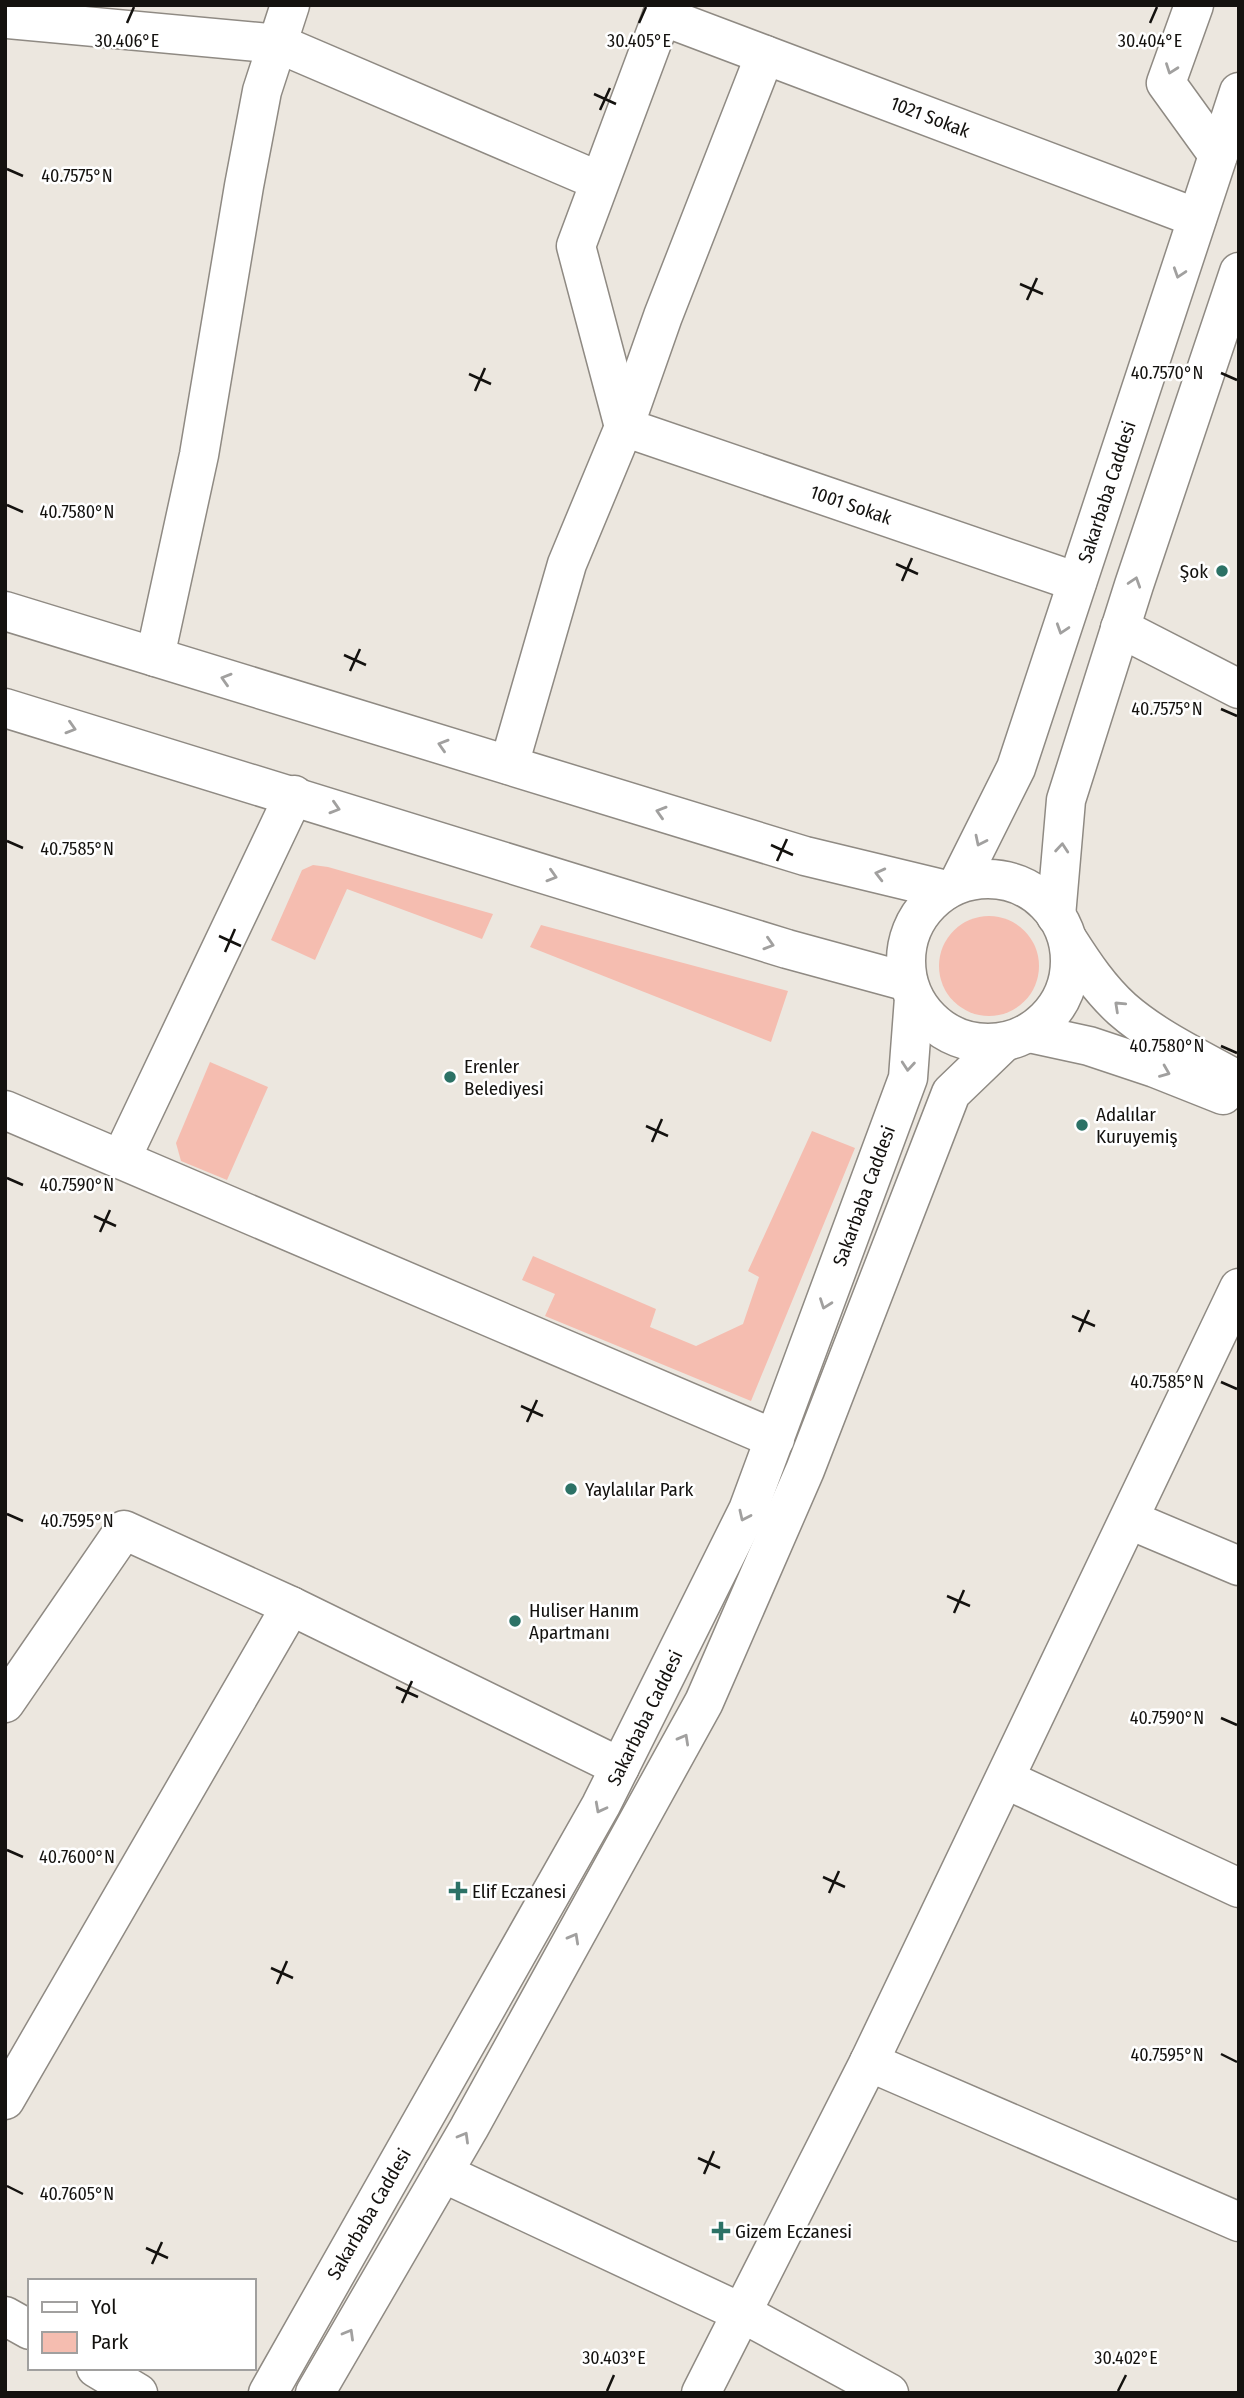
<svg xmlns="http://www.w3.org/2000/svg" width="1244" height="2398" font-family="'Fira Sans Condensed',sans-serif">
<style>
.green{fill:#f5bdb0}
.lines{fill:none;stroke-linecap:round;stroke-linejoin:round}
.minor-casing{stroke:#8f8a83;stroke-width:41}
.major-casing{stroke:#8f8a83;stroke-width:41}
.minor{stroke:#fff;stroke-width:38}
.major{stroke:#fff;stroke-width:38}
.oneway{stroke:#a1a09f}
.ticks{fill:none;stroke:#14120f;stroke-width:2.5}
.poi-dot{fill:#2c7266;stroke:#fff;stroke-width:2.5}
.labels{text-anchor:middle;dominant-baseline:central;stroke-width:5;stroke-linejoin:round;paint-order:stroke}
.street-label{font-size:19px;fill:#14120f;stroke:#fff}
.poi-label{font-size:19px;fill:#14120f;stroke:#fff;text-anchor:start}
.ticks-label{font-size:18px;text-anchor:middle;fill:#14120f;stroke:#fff;stroke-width:5;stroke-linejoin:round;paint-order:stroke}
</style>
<rect width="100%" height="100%" fill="#ece7df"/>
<g class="green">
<polygon points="313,865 328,867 493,914 482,939 347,889 315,960 271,940 302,870"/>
<circle cx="989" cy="966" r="50"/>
<polygon points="541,925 788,991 771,1042 530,947"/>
<polygon points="210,1062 268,1087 227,1180 181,1161 176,1143"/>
<polygon points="812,1131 855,1148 751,1401 545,1316 555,1294 522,1280 533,1256 656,1309 650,1327 696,1346 743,1324 759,1277 748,1271"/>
</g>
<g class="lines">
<g class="minor-casing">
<g id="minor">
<polyline points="1194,5 1166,83 1218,155"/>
<polyline points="662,16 1197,218"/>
<polyline points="8,19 279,44 599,181"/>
<polyline points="624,427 1077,582"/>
<polyline points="624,427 576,246 666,5"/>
<polyline points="1120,628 1239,689"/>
<polyline points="155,657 199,455 244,186 262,91 290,5"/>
<polyline points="509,765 567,564 624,427 663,316 765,55"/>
<path d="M1068 940C1084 965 1100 989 1122 1009 1156 1039 1200 1059 1239 1081"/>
<polyline points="1029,1033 1089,1046 1155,1068 1223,1095"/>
<polyline points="5,1110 775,1439"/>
<polyline points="121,1159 294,795"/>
<polyline points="1130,1520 1239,1566"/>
<polyline points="5,1703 124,1530 291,1606 620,1767"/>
<polyline points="1005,1779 1239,1888"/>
<polyline points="869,2062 1239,2222"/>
<polyline points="5,2100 291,1606"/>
<polyline points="443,2173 742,2313 889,2393"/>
<polyline points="5,2316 30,2330"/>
<polyline points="96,2368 138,2393"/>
<polyline points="701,2393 869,2062 1239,1288"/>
</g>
</g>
<g class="major-casing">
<g id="major">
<polyline points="5,611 805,856 946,890"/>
<polyline points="5,708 787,949 908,982"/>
<circle cx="988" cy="961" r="82"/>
<polyline points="958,884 1016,768 1239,92"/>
<polyline points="1056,916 1066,800 1134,585 1239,272"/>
<polyline points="268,2393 601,1805 748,1510 908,1078 914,998"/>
<polyline points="315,2393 469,2128 704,1702 805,1470 951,1093 1004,1042"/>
</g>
</g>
<use href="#minor" class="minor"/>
<use href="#major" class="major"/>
</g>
<defs><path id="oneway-chevron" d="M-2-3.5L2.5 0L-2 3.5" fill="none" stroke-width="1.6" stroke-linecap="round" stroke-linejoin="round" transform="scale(1.75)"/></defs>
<g class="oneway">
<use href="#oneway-chevron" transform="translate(1171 69) rotate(110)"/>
<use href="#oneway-chevron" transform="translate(1179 273) rotate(108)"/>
<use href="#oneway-chevron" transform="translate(1135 582) rotate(-72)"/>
<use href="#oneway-chevron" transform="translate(1062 629) rotate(108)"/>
<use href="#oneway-chevron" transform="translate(226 679) rotate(-163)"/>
<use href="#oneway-chevron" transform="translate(71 728) rotate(17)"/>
<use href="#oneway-chevron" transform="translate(443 745) rotate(-163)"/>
<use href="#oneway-chevron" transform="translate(335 808) rotate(17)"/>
<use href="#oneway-chevron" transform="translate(661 812) rotate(-163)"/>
<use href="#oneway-chevron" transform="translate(980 841) rotate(116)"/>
<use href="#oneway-chevron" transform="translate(1062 848) rotate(-85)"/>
<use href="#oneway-chevron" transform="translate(880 874) rotate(-166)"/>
<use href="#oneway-chevron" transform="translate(552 876) rotate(17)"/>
<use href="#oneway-chevron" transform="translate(769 944) rotate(17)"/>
<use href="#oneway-chevron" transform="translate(1119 1006) rotate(-137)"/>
<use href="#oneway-chevron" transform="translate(908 1066) rotate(95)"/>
<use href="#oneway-chevron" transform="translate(1165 1072) rotate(22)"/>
<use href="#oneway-chevron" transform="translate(825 1304) rotate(110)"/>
<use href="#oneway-chevron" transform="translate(744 1516) rotate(115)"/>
<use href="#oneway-chevron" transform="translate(684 1739) rotate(-61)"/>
<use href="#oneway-chevron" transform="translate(600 1808) rotate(118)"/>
<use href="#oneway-chevron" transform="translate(574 1938) rotate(-61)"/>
<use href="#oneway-chevron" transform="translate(464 2137) rotate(-60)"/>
<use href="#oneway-chevron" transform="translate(349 2334) rotate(-60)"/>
</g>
<path class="ticks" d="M127 23 134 7M639 23 646 7M1150 23 1157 7M594 94 616 104M600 110 610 88M7 169 23 176M1020 284 1043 294M1027 300 1037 278M1221 373 1237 380M469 374 491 384M475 391 485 368M7 505 23 512M896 564 918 574M902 581 912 558M344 655 366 665M350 671 360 649M1221 709 1237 716M7 841 23 848M771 845 793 855M777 861 787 839M219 936 241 946M225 952 235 929M1221 1046 1237 1053M646 1126 668 1136M652 1142 662 1119M7 1178 23 1185M94 1216 116 1226M100 1232 110 1210M1072 1316 1095 1326M1079 1332 1089 1310M1221 1382 1237 1389M521 1406 543 1416M527 1422 537 1400M7 1514 23 1521M947 1596 970 1606M954 1613 964 1590M396 1687 418 1697M402 1703 412 1681M1221 1718 1237 1725M7 1850 23 1857M823 1877 845 1887M829 1893 839 1871M271 1968 293 1978M277 1984 287 1961M1221 2054 1237 2062M698 2158 720 2168M704 2174 714 2151M7 2186 23 2194M146 2248 168 2258M152 2264 162 2242M607 2391 614 2375M1118 2391 1126 2375"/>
<g class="poi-dot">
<circle cx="1222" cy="571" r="7"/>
<circle cx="450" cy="1077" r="7"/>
<circle cx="1082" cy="1125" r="7"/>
<circle cx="571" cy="1489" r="7"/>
<circle cx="515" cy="1621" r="7"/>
<path d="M454.5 1880.5h7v7h7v7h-7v7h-7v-7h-7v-7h7z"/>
<path d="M717.5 2220.5h7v7h7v7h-7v7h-7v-7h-7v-7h7z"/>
</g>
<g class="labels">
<g class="street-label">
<text transform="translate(930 117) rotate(21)">1021 Sokak</text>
<text transform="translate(1107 492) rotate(-72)">Sakarbaba Caddesi</text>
<text transform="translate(851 505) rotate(19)">1001 Sokak</text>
<text transform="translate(864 1196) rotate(-70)">Sakarbaba Caddesi</text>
<text transform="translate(645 1718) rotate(-64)">Sakarbaba Caddesi</text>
<text transform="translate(369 2214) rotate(-60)">Sakarbaba Caddesi</text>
</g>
<g class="poi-label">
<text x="1208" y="571" text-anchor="end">Şok</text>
<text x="464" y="1066">Erenler<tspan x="464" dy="22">Belediyesi</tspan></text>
<text x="1096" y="1114">Adalılar<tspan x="1096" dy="22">Kuruyemiş</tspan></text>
<text x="585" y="1489">Yaylalılar Park</text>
<text x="529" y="1610">Huliser Hanım<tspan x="529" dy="22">Apartmanı</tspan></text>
<text x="472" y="1891">Elif Eczanesi</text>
<text x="735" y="2231">Gizem Eczanesi</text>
</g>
</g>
<g class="ticks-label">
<text x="127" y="47">30.406°E</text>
<text x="639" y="47">30.405°E</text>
<text x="1150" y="47">30.404°E</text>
<text x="77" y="182">40.7575°N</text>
<text x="1167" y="379">40.7570°N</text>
<text x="77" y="518">40.7580°N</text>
<text x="1167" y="715">40.7575°N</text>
<text x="77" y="855">40.7585°N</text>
<text x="1167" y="1052">40.7580°N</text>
<text x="77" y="1191">40.7590°N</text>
<text x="1167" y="1388">40.7585°N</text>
<text x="77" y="1527">40.7595°N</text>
<text x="1167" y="1724">40.7590°N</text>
<text x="77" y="1863">40.7600°N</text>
<text x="1167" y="2061">40.7595°N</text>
<text x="77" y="2200">40.7605°N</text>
<text x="614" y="2364">30.403°E</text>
<text x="1126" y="2364">30.402°E</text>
</g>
<rect width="1244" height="2398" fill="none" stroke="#14120f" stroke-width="14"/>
<rect x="28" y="2279" width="228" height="91" fill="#ffffff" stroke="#a1a09f" stroke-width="2"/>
<rect x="42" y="2302" width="35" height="10" fill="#ffffff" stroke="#a1a09f" stroke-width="2"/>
<text x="91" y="2314" font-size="21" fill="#14120f">Yol</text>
<rect x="42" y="2332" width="35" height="21" fill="#f5bdb0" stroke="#a1a09f" stroke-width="2"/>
<text x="91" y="2349" font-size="21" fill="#14120f">Park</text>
</svg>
